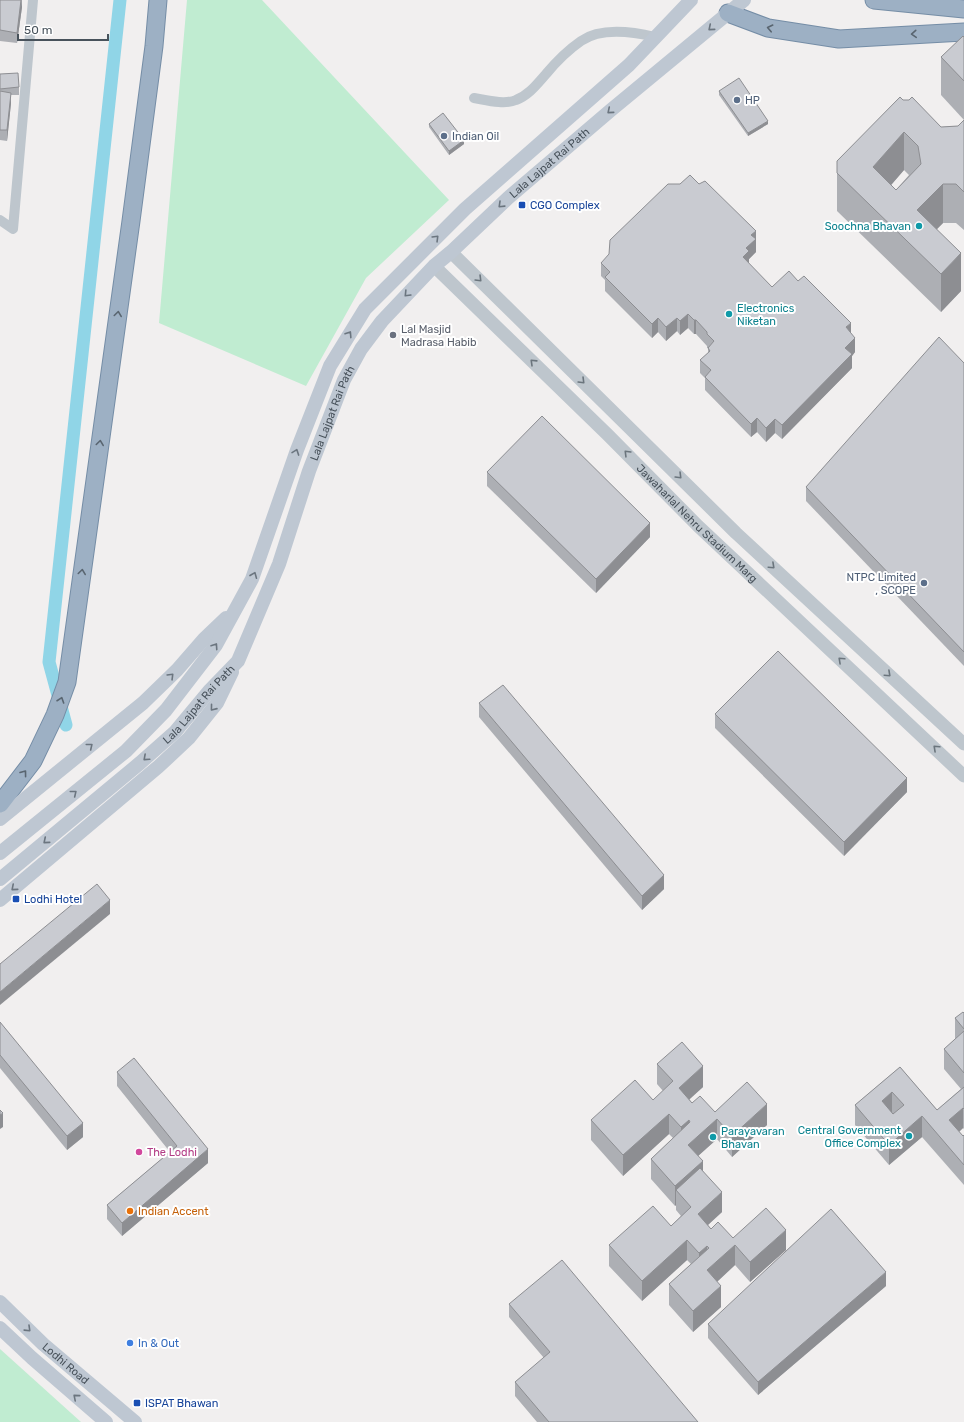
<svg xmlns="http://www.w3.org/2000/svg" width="964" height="1422" font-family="Rubik,sans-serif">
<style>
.green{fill:#c0ecd1}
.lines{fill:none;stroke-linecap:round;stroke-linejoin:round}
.canal{stroke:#90d5e7;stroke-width:13}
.trunk-casing{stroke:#758da6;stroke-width:19}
.minor{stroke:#bec6cd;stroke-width:10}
.tertiary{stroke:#bec6cd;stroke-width:13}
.secondary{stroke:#bec7d2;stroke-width:14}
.trunk{stroke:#9db0c4;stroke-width:17}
.wall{fill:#adafb4;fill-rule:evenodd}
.shaded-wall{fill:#8d8e92}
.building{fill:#c9cbd1;stroke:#8d8e92;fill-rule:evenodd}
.oneway{stroke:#6b757f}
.oneway2{stroke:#596570}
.oneway3{stroke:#6b757d}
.service-dot{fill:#5c6f8a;stroke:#fff;stroke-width:1.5}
.transit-dot{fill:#1a4fb4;stroke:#fff;stroke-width:1.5}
.culture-dot{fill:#0f9aa8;stroke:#fff;stroke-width:1.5}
.worship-dot{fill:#6b7280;stroke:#fff;stroke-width:1.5}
.hotel-dot{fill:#d1479c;stroke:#fff;stroke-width:1.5}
.food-dot{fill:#e8710a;stroke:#fff;stroke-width:1.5}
.shop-dot{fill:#3f7fe0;stroke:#fff;stroke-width:1.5}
.labels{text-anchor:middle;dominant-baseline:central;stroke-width:4;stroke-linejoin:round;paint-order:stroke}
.service-label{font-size:11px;fill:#4e5e75;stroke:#fff;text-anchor:start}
.street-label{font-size:11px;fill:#48525b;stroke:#fff}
.transit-label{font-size:11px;fill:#164399;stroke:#fff;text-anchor:start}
.culture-label{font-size:11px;fill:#0d838f;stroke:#fff;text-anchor:end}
.worship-label{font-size:11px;fill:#5b616d;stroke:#fff;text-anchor:start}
.hotel-label{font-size:11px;fill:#b23c85;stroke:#fff;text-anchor:start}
.food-label{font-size:11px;fill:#c56008;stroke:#fff;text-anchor:start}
.shop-label{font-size:11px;fill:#366cbe;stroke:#fff;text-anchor:start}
</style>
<rect width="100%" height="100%" fill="#f1efef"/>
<g class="green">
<polygon points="187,0 262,0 449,200 366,278 306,386 159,323"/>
<polygon points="0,1349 81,1422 0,1422"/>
</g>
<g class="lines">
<polyline class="canal" points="66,725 49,662 120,0"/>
<g class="trunk-casing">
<g id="trunk">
<polyline points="874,0 964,9"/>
<polyline points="728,13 768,28 839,39 964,32"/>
<polyline points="0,804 33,761 55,715 67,682 131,221 154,46 158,0"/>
</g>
</g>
<g class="minor">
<path d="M474 98C486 100 504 105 516 100 529 95 537 84 546 74 556 62 568 50 581 41 601 27 634 32 655 37"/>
<polyline points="0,220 13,229 33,0"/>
</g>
<g class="tertiary">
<polyline points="451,252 736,533 964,744"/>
<path id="s1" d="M434 266 608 435 698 526 964 776"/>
</g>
<g class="secondary">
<polyline points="0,819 143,703 177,670 204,639 226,618"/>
<polyline points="0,853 126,751 166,710 216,645 252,579 297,450 330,366 365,309 465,209 629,65 691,0"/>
<path id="s2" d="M0 879 140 763 175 732 210 690 238 661 279 564 309 471 344 380 361 349 382 321 434 266 451 252 508 198 611 110 744 0"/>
<polyline points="0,900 158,767 189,738 217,703 232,672"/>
<path id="s3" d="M0 1302 43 1344 135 1422"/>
<polyline points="0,1328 32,1358 106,1422"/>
</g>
<use href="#trunk" class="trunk"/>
</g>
<g class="wall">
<polygon points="0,0 22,0 22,7 17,43 0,41"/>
<polygon points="964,37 964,120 941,95 941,57"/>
<polygon points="0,74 19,87 19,95 11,95 11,103 7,141 0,140"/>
<polygon points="719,91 768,124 748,136 719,95"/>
<path d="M903 100 941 127 958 126 964 120V230L956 223H943L937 229 961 291 941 312 837 211V161ZM904 170 909 175 896 190 891 185Z"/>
<polygon points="429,124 464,144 449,155 429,127"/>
<polygon points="699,184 756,231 756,252 749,259 749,264 772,287 798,281 851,333 855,352 852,356 852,368 782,439 775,433 766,442 757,432 751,437 705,390 705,378 700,373 700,360 708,353 708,348 707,348 707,346 696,334 694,334 688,328 680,335 677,331 666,341 658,332 652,338 605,291 605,280 601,276 601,263"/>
<polygon points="964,363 964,666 806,501 806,487"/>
<polygon points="487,472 650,537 596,593 487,486"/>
<polygon points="479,703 664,889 642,910 479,717"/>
<polygon points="715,714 907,792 844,856 715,728"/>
<polygon points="964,1013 964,1129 963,1128 959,1132 963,1136 964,1135 964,1185 922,1137 889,1165 855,1125 855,1105 900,1067 937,1110 961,1089 944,1069 944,1049 955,1039 955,1018"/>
<polygon points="0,1022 83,1137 67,1150 0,1068"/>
<polygon points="657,1064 703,1087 689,1099 692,1103 715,1112 767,1125 732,1157 717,1139 698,1156 703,1171 722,1212 708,1225 711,1229 733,1238 786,1250 750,1282 735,1265 717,1282 721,1307 693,1332 669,1305 669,1284 691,1264 687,1260 642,1301 609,1266 609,1245 671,1226 681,1216 676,1210 676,1205 675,1206 651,1179 651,1159 673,1138 669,1134 623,1176 591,1140 591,1120 653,1100 663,1091 657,1084"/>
<polygon points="117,1072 208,1163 122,1236 107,1219 107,1205 170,1152 117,1086"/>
<polygon points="886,1286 758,1395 708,1338 708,1324"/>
<polygon points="509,1304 698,1422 537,1422 515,1396 515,1382 544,1358 509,1317"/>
</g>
<g class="shaded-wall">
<polygon points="21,0 22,7 17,43 17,33"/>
<polygon points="11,93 11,103 7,141 7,130"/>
<polygon points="768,121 768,124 748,136 748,133"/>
<polygon points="904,132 904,170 873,206 873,167"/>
<polygon points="464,140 464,144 449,155 449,151"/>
<polygon points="943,184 943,223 917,249 917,210"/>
<polygon points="756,231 756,252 749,259 749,265 743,257 751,235"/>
<polygon points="961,253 961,291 941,312 941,274"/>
<polygon points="688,314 688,328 680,335 680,321"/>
<polygon points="658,318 658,332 652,338 652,324"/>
<polygon points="677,318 677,331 666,341 666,327"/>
<rect x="694" y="320" width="2" height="14"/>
<polygon points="851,323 851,337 846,327"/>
<polygon points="855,338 855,352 852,356 852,368 782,439 782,425 845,348"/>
<polygon points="757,418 757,432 751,437 751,424"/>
<polygon points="775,419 775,433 766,442 766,428"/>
<polygon points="650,523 650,537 596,593 596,579"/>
<polygon points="907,778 907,792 844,856 844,842"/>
<polygon points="664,875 664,889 642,910 642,896"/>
<polygon points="110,900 110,914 0,1005 0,992"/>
<polygon points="703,1066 703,1087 679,1109 679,1088"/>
<polygon points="892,1092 892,1112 882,1121 882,1101"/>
<polygon points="767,1104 767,1125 732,1157 732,1136"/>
<polygon points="963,1108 963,1128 949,1141 949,1120"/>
<polygon points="3,1113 3,1127 0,1129 0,1115"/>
<polygon points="669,1114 669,1134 623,1176 623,1155"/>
<polygon points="922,1116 922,1137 889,1165 889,1145"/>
<polygon points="717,1119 717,1139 688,1165 688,1145"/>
<polygon points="689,1120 689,1141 681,1147 681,1127"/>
<polygon points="83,1123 83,1137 67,1150 67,1136"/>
<polygon points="208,1149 208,1163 122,1236 122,1223"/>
<polygon points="703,1161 703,1181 676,1190 676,1205 675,1206 675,1186"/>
<polygon points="722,1192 722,1212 698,1234 698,1214"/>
<polygon points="786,1230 786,1250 750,1282 750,1262"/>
<polygon points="687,1240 687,1260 642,1301 642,1281"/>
<polygon points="735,1245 735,1265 707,1291 707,1270"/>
<polygon points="707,1246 707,1266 699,1273 699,1253"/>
<polygon points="886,1272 886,1286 758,1395 758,1382"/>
<polygon points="721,1286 721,1307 693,1332 693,1311"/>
</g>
<g class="building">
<polygon points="0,0 21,0 17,33 0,30"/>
<polygon points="963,36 964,37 964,81 941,57"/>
<polygon points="18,73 19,87 0,89 0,74"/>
<polygon points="739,78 768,121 748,133 719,91"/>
<polygon points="0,91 11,93 7,130 0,130"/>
<path d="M900 97 903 100H909L912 97 941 127 958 126 964 120V192L956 184H943L917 210 961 253 941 274 837 173V161ZM904 132 918 146 921 164 896 190 873 167Z"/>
<polygon points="443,113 464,140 449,151 429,124"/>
<polygon points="690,175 699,184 705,181 756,231 751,235 756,239 746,248 749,251 743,257 772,287 789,271 798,281 804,276 851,323 846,327 855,338 845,348 852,354 782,425 775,419 766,428 757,418 751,424 705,377 711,370 700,360 710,351 708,348 714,341 707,334 707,332 696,320 694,320 688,314 680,321 677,318 666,327 658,318 652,324 605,277 610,272 601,263 609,254 610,240 668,184 680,184"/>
<polygon points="939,337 964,363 964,652 806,487"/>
<polygon points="542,416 650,523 596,579 487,472"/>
<polygon points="778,651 907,778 844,842 715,714"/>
<polygon points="503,685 664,875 642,896 479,703"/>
<polygon points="97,884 110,900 0,992 0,964"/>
<polygon points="963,1012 964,1013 964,1029 955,1018"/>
<polygon points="0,1022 83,1123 67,1136 0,1055"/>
<polygon points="964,1031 964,1073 944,1049"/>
<polygon points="682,1042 703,1066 679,1088 692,1103 700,1096 715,1112 747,1082 767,1104 732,1136 717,1119 688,1145 703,1161 675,1186 651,1159 690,1122 689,1120 681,1127 669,1114 623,1155 591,1120 635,1080 653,1100 673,1081 657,1064"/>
<polygon points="134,1058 208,1149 122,1223 107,1205 177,1146 117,1072"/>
<path d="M900 1067 937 1110 964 1087V1109L963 1108 949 1120 963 1136 964 1135V1165L922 1116 889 1145 855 1105ZM892 1092 904 1105 893 1114 882 1101Z"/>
<polygon points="0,1110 3,1113 0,1115"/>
<polygon points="700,1168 722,1192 698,1214 711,1229 718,1222 733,1238 766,1208 786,1230 750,1262 735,1245 707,1270 721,1286 693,1311 669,1284 709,1248 707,1246 699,1253 687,1240 642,1281 609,1245 653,1206 671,1226 691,1207 676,1190"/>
<polygon points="831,1209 886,1272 758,1382 708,1324"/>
<polygon points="562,1260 698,1422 549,1422 515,1382 550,1352 509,1304"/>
</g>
<defs><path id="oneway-chevron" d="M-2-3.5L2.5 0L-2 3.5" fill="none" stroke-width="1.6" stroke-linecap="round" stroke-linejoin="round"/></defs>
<g class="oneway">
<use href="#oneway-chevron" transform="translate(711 28) rotate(140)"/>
<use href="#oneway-chevron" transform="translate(610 111) rotate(140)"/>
<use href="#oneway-chevron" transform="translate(501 205) rotate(136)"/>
<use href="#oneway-chevron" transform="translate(436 238) rotate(-45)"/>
<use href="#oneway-chevron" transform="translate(407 294) rotate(134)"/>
<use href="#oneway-chevron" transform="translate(349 334) rotate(-57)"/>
<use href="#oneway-chevron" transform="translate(296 452) rotate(-70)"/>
<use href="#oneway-chevron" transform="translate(254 575) rotate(-68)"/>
<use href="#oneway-chevron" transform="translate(215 646) rotate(-56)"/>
<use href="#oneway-chevron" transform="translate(171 676) rotate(-45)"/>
<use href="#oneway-chevron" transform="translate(213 708) rotate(129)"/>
<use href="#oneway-chevron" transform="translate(90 746) rotate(-39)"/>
<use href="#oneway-chevron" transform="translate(146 758) rotate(138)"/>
<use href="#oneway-chevron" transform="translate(74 793) rotate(-39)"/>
<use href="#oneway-chevron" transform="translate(46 841) rotate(140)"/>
<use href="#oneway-chevron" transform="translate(14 888) rotate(139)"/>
<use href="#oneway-chevron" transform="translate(28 1329) rotate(44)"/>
<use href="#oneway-chevron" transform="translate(76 1397) rotate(-139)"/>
</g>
<g class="oneway2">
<use href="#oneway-chevron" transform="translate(770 28) rotate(-167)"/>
<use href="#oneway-chevron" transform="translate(914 34) rotate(176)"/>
<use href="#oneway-chevron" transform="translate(118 314) rotate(-82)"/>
<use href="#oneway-chevron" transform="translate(100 443) rotate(-82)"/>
<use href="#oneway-chevron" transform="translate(82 572) rotate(-82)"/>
<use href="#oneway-chevron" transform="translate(61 700) rotate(-71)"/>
<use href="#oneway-chevron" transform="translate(24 773) rotate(-53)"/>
</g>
<g class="oneway3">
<use href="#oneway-chevron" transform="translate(479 279) rotate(45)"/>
<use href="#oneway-chevron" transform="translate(533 362) rotate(-136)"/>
<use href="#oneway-chevron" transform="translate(582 381) rotate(45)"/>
<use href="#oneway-chevron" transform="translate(627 453) rotate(-135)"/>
<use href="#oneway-chevron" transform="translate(679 476) rotate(45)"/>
<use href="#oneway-chevron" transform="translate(772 566) rotate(43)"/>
<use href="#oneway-chevron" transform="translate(841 660) rotate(-137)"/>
<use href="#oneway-chevron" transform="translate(888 674) rotate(43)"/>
<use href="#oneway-chevron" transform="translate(936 748) rotate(-137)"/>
</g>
<g class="service-dot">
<circle cx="737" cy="100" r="4"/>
<circle cx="444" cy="136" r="4"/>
<circle cx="924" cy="583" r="4"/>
</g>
<g class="transit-dot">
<rect x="518" y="201" width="8" height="8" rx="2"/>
<rect x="12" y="895" width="8" height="8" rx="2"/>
<rect x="133" y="1399" width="8" height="8" rx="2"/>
</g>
<g class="culture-dot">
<circle cx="919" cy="226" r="4"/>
<circle cx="729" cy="314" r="4"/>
<circle cx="909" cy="1136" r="4"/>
<circle cx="713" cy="1137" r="4"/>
</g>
<circle class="worship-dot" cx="393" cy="335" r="4"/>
<circle class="hotel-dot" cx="139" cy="1152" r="4"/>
<circle class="food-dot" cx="130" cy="1211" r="4"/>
<circle class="shop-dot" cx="130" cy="1343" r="4"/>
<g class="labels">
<g class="service-label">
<text x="745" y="100">HP</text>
<text x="452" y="136">Indian Oil</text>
<text x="916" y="577" text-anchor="end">NTPC Limited<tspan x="916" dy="13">, SCOPE</tspan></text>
</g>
<g class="street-label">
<text stroke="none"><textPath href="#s2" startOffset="925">Lala Lajpat Rai Path</textPath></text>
<text stroke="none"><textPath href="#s2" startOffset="589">Lala Lajpat Rai Path</textPath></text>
<text stroke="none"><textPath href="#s1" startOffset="368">Jawaharlal Nehru Stadium Marg</textPath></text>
<text stroke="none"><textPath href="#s2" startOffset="265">Lala Lajpat Rai Path</textPath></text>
<text stroke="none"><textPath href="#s3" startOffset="90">Lodhi Road</textPath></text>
</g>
<g class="transit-label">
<text x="530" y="205">CGO Complex</text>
<text x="24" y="899">Lodhi Hotel</text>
<text x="145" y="1403">ISPAT Bhawan</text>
</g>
<g class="culture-label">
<text x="911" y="226">Soochna Bhavan</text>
<text x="737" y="308" text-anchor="start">Electronics<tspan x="737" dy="13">Niketan</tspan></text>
<text x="901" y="1130">Central Government<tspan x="901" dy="13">Office Complex</tspan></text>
<text x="721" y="1131" text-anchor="start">Parayavaran<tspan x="721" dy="13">Bhavan</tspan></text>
</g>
<g class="worship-label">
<text x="401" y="329">Lal Masjid<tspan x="401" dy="13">Madrasa Habib</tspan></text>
</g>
<g class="hotel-label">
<text x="147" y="1152">The Lodhi</text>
</g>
<g class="food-label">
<text x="138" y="1211">Indian Accent</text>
</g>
<g class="shop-label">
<text x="138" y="1343">In &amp; Out</text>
</g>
</g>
<path d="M18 34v6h90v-6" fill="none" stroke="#48525b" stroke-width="2"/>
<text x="24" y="34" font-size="12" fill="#48525b" stroke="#ffffff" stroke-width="3" paint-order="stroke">50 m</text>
</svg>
